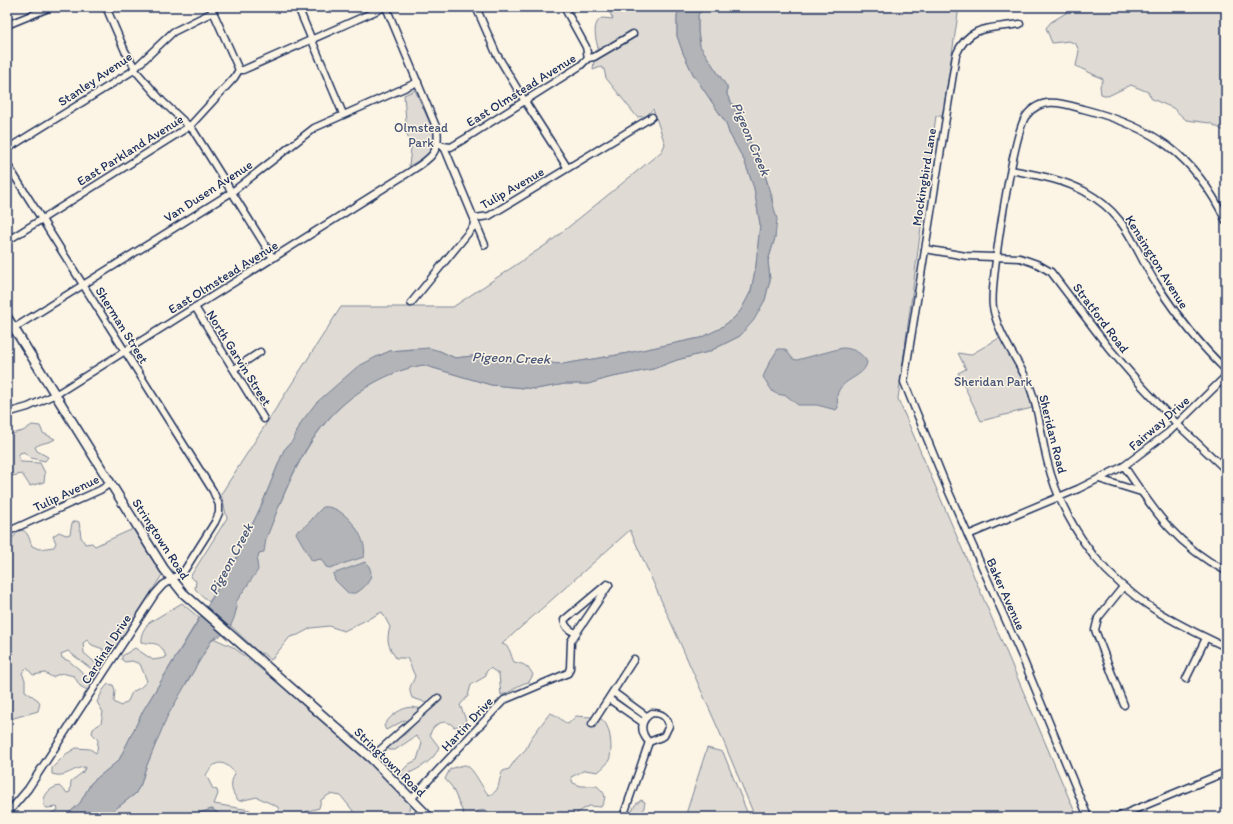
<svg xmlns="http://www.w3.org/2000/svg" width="1233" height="824" font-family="Itim,sans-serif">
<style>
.green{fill:#dfdbd4;stroke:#7d8599}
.water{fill:#b2b4b8;stroke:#767f94}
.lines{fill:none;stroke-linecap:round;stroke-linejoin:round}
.minor-casing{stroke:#1b2f5e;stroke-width:9}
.major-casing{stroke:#1b2f5e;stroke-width:11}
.minor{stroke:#fcf5e5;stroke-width:6}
.major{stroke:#fcf5e5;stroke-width:8}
.labels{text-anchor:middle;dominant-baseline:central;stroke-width:3;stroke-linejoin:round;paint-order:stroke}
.street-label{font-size:13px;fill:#1b2f5e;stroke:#fcf5e5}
.park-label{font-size:13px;fill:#425176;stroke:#fcf5e5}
.water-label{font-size:14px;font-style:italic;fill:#485779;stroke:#fcf5e5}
</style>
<rect width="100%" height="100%" fill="#fcf5e5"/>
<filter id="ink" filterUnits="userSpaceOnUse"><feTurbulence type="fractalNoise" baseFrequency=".025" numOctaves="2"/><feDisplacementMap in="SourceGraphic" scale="8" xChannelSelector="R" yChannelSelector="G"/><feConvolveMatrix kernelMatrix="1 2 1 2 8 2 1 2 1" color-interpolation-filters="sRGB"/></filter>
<g filter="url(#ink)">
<g class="green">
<path d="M607 7H679L677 16V36L683 53 693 74 726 123 729 133 744 160 754 188 760 224 756 265 751 291 741 310 734 318 719 329 700 338 623 354 563 364 518 361 504 362 472 356 455 358 440 351 411 349 390 351 376 357 302 421 293 440 284 450 262 504 236 559 227 570 222 582 209 602 195 589 196 581 190 577 227 518 221 494 341 307H453L550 242 662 151 665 144 653 109 646 116 637 117 606 78 604 69 601 67 593 70 594 61 599 52C597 43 590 24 602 18L613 19Z"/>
<path d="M704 7H959L944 108 942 116H936L898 399 1077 817H755L720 733 630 530 502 644C511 646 510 655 514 662 524 664 529 666 533 675L529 682C517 684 512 693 501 695L499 674 490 668 486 672V676L471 685 468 696 460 705 466 720 462 725 454 727C446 717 432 724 430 735L439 747C434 762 416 770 403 776L399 774 409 764 417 760 422 743 416 736 395 750H389L387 746C394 737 411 737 411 723L405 720 386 730 384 726C387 719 399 709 407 708 412 706 421 709 427 710L428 705 422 701 412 698C407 685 412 687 415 676L407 658H396C388 646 386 641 390 627L382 612 344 631 329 626 311 628 298 635 290 637 271 660 262 653 260 654 230 625 237 608 236 602C279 528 290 431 370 385 386 375 404 368 423 365L491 385 536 389 565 384H588L608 378 653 369 677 360 708 352 740 336 765 300 770 280 768 261 775 238 772 196 765 175 760 168 759 154 744 134 743 123 727 95V87L700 46 698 31V14Z"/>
<polygon points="1067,7 1226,7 1226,132 1210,123 1186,120 1173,108 1152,99 1148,92 1131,85 1108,96 1101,94 1100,86 1103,79 1076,66 1079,51 1076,44 1069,41 1052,43 1046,28 1051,22 1066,13"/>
<path d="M415 90 434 132C437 151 424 158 409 166L411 148 407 134 404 95Z"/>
<polygon points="1001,337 1025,381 1032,408 981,421 958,373 966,369 958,353 970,355"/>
<path d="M32 425 40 426 43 433 55 439C50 443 42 442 35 447L37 451 48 457 45 461 31 458 24 452 20 453 18 456 21 462 40 463 45 473 44 482 30 486 22 474 7 477V435L23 431Z"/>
<path d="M76 521 79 522 81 537 85 544 92 543 95 546 133 529 162 575 112 653V657L104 659 102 656 103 649 92 645 87 640 83 643 84 653 99 666 98 669 90 668 68 651 61 654 62 658 69 661 80 670 92 685 91 689 87 690 80 686 74 676 62 673 52 677 45 673 33 675 27 668 24 670 22 673 25 680V691L38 700 40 703 38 711 7 720V540L12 539 19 530C28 529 29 539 32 546L39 549 54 547 56 543 53 536 59 532 66 535 70 534 72 523Z"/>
<path d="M182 603 199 618 144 709 119 760 91 783 80 803 65 817H44L58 810 57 807 47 808 44 806C42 796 49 788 59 786L67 793 70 792 71 781 82 773 86 767C73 767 66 779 52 774V768L66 754 76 748 90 749 96 753 97 751 98 740 92 733 93 729 101 723 103 712 97 702 103 690 108 684 113 685 115 690 114 702 121 706 128 701 132 692 140 688 147 681 140 664 132 661 125 662 122 660V656L135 648 153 660 165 658 166 657C160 640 155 645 141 642 140 635 145 626 150 622Z"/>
<path d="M213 638 233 647 277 682 400 790 410 803 408 817H358L341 796 330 794 321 800 319 808 305 812 302 817H280L278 807 257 797 239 801C230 792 230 783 235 773 223 759 215 760 206 775L213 789 217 790 218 794 214 804 250 810 251 817H224L212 809 186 817H105L135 794 141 784 145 770 166 717Z"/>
<path d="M550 713C558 715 561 721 568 724L576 716C583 717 594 716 601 719 611 724 613 751 609 760 607 765 602 768 598 772L585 770 571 777 573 783 581 786H597C606 794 607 797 601 807L589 806 577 813 578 817H491L486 810 478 811 472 817H465L452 787 445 779 450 769C454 768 461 765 465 765 473 766 482 789 489 795 502 791 497 780 503 771L509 769 516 759 526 749 531 738Z"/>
<polygon points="707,748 723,752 749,817 685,817"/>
<polygon points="641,800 645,802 642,817 629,817 635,805"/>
</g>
<g class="water">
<path d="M679 7H704L698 15V31L700 46 727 87V95L743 123 744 134 759 154 760 168 765 175 777 219 775 238 768 261 770 280 765 300 754 320 740 336 708 352 677 360 653 369 608 378 588 384H565L536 389 491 385 423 365C405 368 388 375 372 384 310 419 291 476 266 539L264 552 259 553 257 562 258 570 236 602C238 612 231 630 222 635 217 638 214 637 211 641L167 717 145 770 141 784 135 794 105 817H65L80 803 91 783 119 760 144 709 222 582 227 570 236 559 262 504 284 450 293 440 302 421 316 403 357 367 376 357 390 351 429 348 440 351 455 358 472 356 504 362 518 361 563 364 623 354 700 338 719 329 734 318 741 310 751 291 756 265 760 224 754 188 744 160 729 133 726 123 693 74 683 53 677 36V16Z"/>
<path d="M842 348C853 348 862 353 867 362 865 378 840 378 837 396 837 400 838 404 838 408L836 410 817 405H798L787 396 777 394 773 392 763 377 769 363 778 349H785L793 359 797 360Z"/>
<path d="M323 507C343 504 369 538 364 557L330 568 326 567 321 559 312 561 296 533 297 531C309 526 314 515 323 507Z"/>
<path d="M365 562C378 573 367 587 356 593H348L335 580 333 574Z"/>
<polygon points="212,809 224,817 186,817"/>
</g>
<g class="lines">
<g class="minor-casing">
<g id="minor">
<polyline points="106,7 125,51 135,68"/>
<polyline points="211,7 239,70"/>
<polyline points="298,7 343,114"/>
<polyline points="476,7 496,53 521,95 567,167"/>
<polyline points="564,7 586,47 588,58"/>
<path d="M1020 24C993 29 970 23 956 55L904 382 948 490 1023 659 1088 817"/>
<polyline points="7,25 51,7"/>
<polyline points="588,58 594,57 633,34"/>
<polyline points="134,69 162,101 193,130 273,258"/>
<polyline points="239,70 243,70 385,7"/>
<polyline points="441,145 445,149 485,245"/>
<polyline points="443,146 451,147 466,138 580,66 588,58"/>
<polyline points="7,149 131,72 173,32 213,12"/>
<polyline points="7,164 213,491 219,505 219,513 215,522 184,571 163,585 155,594 28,789 7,814"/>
<path d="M1011 170C1036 175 1062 179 1084 191 1129 216 1132 246 1157 285 1177 316 1199 344 1226 370"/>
<path d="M1226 221C1194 154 1153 127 1083 109 1062 103 1041 96 1026 116 1014 131 989 285 993 307 998 336 1019 360 1030 387 1039 410 1041 436 1047 460 1055 494 1072 527 1093 555 1130 601 1174 623 1226 647"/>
<polyline points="7,241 190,126 234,78 239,70"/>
<polyline points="925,249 966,256 1020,258 1037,264 1051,272 1108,347 1140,384 1177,424 1226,470"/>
<polyline points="411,303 473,227 475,218 489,216 652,117"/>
<polyline points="195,307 264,419"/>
<polyline points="14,328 232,192 314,128 418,82"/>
<polyline points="234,369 260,352"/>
<path d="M7 413 28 407 60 392 408 173C428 160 441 154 437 129L386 7"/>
<path d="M1124 466C1154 511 1176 545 1226 571"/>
<polyline points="1099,479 1141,492"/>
<polyline points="7,532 100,490 111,483"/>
<polyline points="968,535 1078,489 1124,466 1169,432 1226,376"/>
<polyline points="1123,587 1098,618 1095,630 1124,705"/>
<path d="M576 633C570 631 565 627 564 620L607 584 609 585"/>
<polyline points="1186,679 1206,638"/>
<polyline points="613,692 646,716"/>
<polyline points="609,699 642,722"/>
<path d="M652 713C661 713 667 716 669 726L664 736 649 742C640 733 639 720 652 713Z"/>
<polyline points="592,724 634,659"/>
<polyline points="371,758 438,698"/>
<polyline points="412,798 504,700 568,673 570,668 571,641 609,585"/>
<polyline points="623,817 649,742"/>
<polyline points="1117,817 1226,772"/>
</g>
</g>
<g class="major-casing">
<polyline id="major" points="7,317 164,569 183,593 371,758 429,817"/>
</g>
<use href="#minor" class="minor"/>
<use href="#major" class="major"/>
</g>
</g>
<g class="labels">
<g class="street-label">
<text transform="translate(95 79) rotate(-34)">Stanley Avenue</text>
<text transform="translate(521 90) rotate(-32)">East Olmstead Avenue</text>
<text transform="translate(130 150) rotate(-32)">East Parkland Avenue</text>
<text transform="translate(924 177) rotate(-81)">Mockingbird Lane</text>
<text transform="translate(512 188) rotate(-30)">Tulip Avenue</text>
<text transform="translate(208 191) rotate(-33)">Van Dusen Avenue</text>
<text transform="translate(1157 262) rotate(58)">Kensington Avenue</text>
<text transform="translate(223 277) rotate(-32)">East Olmstead Avenue</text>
<text transform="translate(1101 318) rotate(53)">Stratford Road</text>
<text transform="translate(122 325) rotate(58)">Sherman Street</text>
<text transform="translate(239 358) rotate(58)">North Garvin Street</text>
<text transform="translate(1159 423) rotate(-41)">Fairway Drive</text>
<text transform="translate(1053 434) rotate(76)">Sheridan Road</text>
<text transform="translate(66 493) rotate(-25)">Tulip Avenue</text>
<text transform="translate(161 539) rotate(57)">Stringtown Road</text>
<text transform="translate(1006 594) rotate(66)">Baker Avenue</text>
<text transform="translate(106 649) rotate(-57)">Cardinal Drive</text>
<text transform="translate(467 724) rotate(-47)">Hartin Drive</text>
<text transform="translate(390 762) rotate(44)">Stringtown Road</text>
</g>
<g class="park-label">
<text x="421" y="127">Olmstead<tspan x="421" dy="15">Park</tspan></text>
<text x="993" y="381">Sheridan Park</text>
</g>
<g class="water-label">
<text transform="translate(751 139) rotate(67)">Pigeon Creek</text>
<text transform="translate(511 358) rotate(2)">Pigeon Creek</text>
<text transform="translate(231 559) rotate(-62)">Pigeon Creek</text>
</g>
</g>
<rect width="1233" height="824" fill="none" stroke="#fcf5e5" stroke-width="24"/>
<rect x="12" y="12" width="1209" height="800" fill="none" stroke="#1b2f5e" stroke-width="1.5" filter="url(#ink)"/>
</svg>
